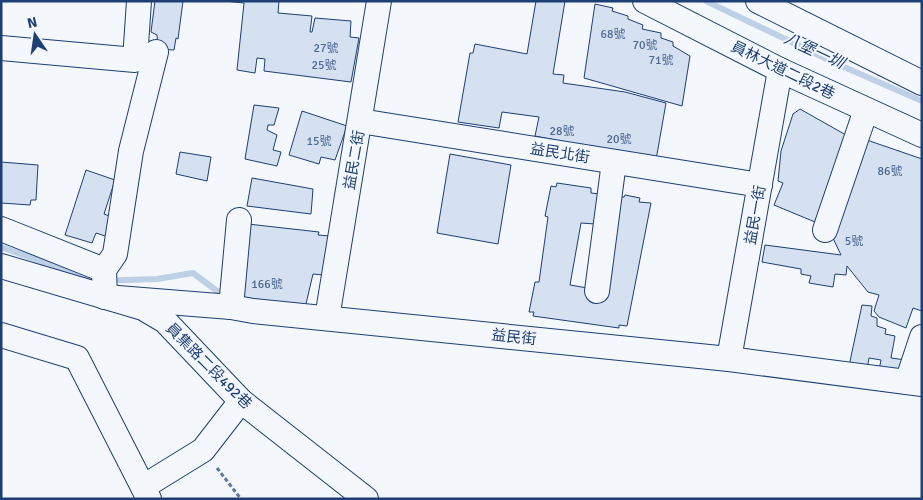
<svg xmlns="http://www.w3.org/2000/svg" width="923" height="500" font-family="Signika,'Noto Sans TC',sans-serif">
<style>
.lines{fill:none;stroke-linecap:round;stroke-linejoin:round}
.stream{stroke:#bed0e5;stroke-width:6}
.building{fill:#d5e0f0;stroke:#1d3f73}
.minor-casing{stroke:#1d3f73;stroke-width:26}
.path{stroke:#5e769c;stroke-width:3;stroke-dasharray:4 2.5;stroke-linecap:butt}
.minor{stroke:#f4f7fb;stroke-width:24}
.labels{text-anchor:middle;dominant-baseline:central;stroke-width:4;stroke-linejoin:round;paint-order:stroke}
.number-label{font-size:12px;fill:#4b6792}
.street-label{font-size:15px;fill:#1d3f73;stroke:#f4f7fb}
.water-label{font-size:16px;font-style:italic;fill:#1d3f73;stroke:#f4f7fb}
</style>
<rect width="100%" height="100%" fill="#f4f7fb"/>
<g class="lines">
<g class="stream">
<polyline points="706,1 835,63 922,101"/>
<polyline points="1,247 95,281 157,279 193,273 217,291 229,293"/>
</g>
</g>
<g class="building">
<polygon points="155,1 183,1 178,39 176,38 174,50 158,49 157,35 151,32"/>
<polygon points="225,1 279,1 278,13 312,16 310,32 312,32 315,18 351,21 350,37 359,38 351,82 264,71 265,59 257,58 255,73 237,70 244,3"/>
<polygon points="536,1 565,1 553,74 564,75 563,83 625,92 666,103 656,160 535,136 539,117 502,112 499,128 458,122 470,53 473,53 475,44 527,54"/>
<polygon points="595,4 613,8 612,11 628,16 628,19 643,25 642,29 661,33 661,38 673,42 673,46 690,56 682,106 584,78"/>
<polygon points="254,105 279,108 274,125 268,125 267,130 277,135 273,150 281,152 277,166 245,159"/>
<polygon points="800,109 846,135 815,222 774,205 783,183 778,181 781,151 793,114"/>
<polygon points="302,111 347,126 335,160 321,157 319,164 289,155"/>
<polygon points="864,139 922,159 922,311 913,308 906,328 879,317 874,311 879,295 868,292 847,266 846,275 835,274 833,287 809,283 811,276 801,274 801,269 762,262 765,245 841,255 832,236"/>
<polygon points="180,152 211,157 207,181 176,174"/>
<polygon points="450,154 511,165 498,244 437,233"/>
<polygon points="1,162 38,165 36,200 31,200 30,205 1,203"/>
<polygon points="86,170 115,180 104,214 115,218 111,238 96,233 92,243 65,235"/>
<polygon points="252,178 313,189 311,214 247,206"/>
<polygon points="557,183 591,188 591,193 600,194 595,224 581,223 570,285 605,291 620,197 624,197 625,195 640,198 639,202 651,203 627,326 619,325 619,328 533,316 534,312 529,312 535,282 539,282 548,217 545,216 551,186 556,187"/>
<polygon points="248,224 319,232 318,235 330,236 323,275 313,274 305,308 241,300"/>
<polygon points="862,305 872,306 871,316 877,318 877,326 886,329 885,334 895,336 891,358 906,360 904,374 879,370 881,360 869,358 867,369 849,366"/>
</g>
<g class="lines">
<g class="minor-casing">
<g id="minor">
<polyline points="645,1 780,70 922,135"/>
<polyline points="758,1 922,83"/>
<polyline points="1,48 135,60 139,1"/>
<polyline points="360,121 760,185"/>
<polyline points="1,229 104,270"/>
<polyline points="825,230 866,110"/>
<polyline points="1,266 143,308 165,321 241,401 366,499"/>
<polyline points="597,291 614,162"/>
<polyline points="105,297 231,307 253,311 729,359 922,384"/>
<polyline points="105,297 104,270 115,254 131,151 156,52"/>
<polyline points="231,307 239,220"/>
<polyline points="327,318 379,1"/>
<polyline points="1,335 77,358 149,499"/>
<polyline points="729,359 780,70"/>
<polyline points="907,382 922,337"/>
<polyline points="143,487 203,450 241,401"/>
</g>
</g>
<polyline class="path" points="217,468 241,499"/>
<use href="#minor" class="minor"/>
</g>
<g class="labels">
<g class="number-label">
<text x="613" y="34">68號</text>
<text x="645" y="45">70號</text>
<text x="326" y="48">27號</text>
<text x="661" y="60">71號</text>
<text x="324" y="65">25號</text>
<text x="562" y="131">28號</text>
<text x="619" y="139">20號</text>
<text x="319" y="141">15號</text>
<text x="890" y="171">86號</text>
<text x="854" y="241">5號</text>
<text x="267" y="284">166號</text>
</g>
<g class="street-label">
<text transform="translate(783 70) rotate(26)">員林大道二段2巷</text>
<text transform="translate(560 153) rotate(9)">益民北街</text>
<text transform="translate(354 160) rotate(-80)">益民二街</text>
<text transform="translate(755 215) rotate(-80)">益民一街</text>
<text transform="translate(514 337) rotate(6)">益民街</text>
<text transform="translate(209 366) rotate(45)">員集路二段492巷</text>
</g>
<g class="water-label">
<text transform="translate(814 51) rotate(25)">八堡一圳</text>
</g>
</g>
<rect width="923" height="500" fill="none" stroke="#1d3f73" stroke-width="5"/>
<g transform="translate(35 35) rotate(347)" stroke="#f4f7fb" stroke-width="4" paint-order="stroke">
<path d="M0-4L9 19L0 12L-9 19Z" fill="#1d3f73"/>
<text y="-8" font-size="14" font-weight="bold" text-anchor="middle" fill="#1d3f73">N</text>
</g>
</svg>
